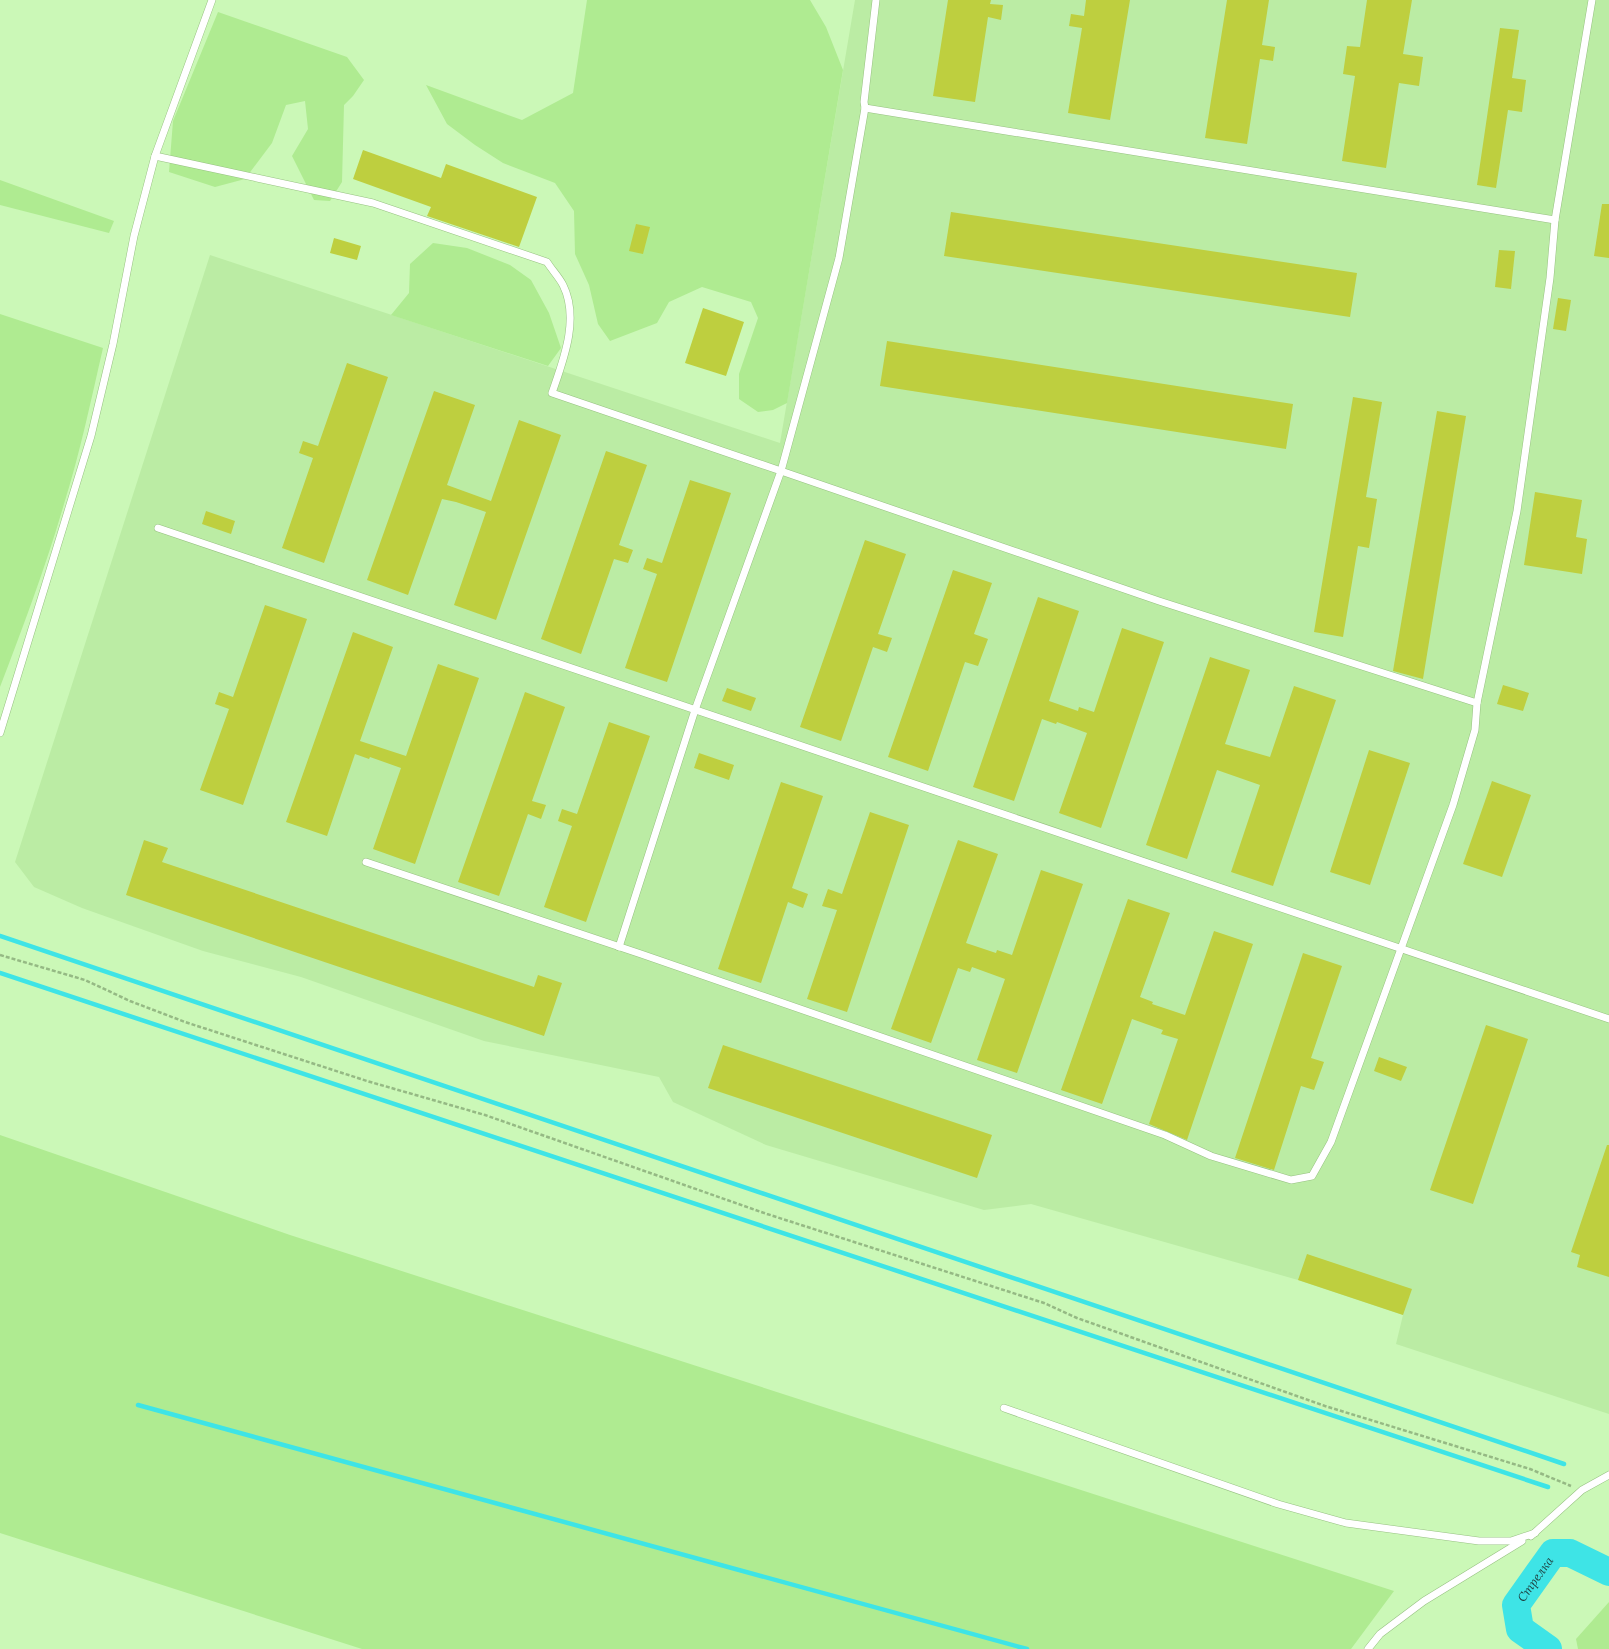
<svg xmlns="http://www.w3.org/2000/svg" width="1609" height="1649" font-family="Lora,serif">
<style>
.built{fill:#bbeca4}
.green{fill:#afeb91}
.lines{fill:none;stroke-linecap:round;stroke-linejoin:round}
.stream{stroke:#3ee4e6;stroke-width:4.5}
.river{stroke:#3ee4e6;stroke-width:28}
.building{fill:#becf3f}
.lane-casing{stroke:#97c182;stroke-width:8}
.path{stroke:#95b984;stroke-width:2.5;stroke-dasharray:4 2;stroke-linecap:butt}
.lane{stroke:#fff;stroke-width:7}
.labels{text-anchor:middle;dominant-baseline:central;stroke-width:4;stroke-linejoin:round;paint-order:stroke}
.water-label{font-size:12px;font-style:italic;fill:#1f4040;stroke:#fff}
</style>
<rect width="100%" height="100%" fill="#cbf8b7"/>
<polygon class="built" points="855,0 1609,0 1609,1414 1396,1344 1403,1315 1298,1280 1031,1204 984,1210 766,1145 673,1102 659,1077 484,1041 301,977 203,951 82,908 34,887 15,862 210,255 780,443"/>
<g class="green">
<polygon points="587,0 810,0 826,27 843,70 787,403 773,410 758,412 739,399 739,374 758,318 751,302 702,287 669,302 657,323 610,341 598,324 589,285 575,254 574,211 555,183 503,163 475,145 447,124 426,85 522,120 573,93"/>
<polygon points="218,12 347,57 364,80 353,96 344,105 342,182 330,201 314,200 292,156 308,129 305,101 286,105 272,143 245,179 215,187 169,172 173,121"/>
<polygon points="0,180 114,221 109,233 0,205"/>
<polygon points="433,243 467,248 510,265 531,280 549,313 561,348 548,366 391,315 409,293 410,264"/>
<path d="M0 314 103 348C91 400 80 453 64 504 46 566 23 627 0 687Z"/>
<polygon points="0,1135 290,1235 1394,1591 1351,1649 362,1649 0,1533"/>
<polygon points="1609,1602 1609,1649 1578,1649 1576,1639"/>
</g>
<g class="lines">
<g class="stream">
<polyline points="0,936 1564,1464"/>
<polyline points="0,973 1548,1487"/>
<polyline points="138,1405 1027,1649"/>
</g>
<path class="river" id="s1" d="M1548 1649 1520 1629 1516 1605 1553 1553H1570L1609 1572"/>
</g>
<g class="building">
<polygon points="948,0 991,0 990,4 1003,5 1001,20 988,17 975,102 933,96"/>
<polygon points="1086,0 1130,0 1110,120 1068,113 1082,28 1069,26 1071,14 1084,16"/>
<polygon points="1227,0 1269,0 1262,45 1275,47 1273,61 1260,59 1247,144 1205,138"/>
<polygon points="1367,0 1412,0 1403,54 1423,57 1419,86 1399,83 1386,168 1342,161 1355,76 1343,74 1347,46 1360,47"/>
<polygon points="1500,28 1519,30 1512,78 1526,80 1522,112 1508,110 1496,188 1477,185"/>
<polygon points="363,150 441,178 446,164 537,197 519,247 427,216 431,207 353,179"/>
<polygon points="1602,204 1609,204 1609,258 1594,256"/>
<polygon points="951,212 1357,273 1350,317 944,256"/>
<polygon points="636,224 650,227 643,254 629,251"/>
<polygon points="334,238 361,246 357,260 330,253"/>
<polygon points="1499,250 1515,251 1511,289 1495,287"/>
<polygon points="1558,298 1571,300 1566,331 1553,329"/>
<polygon points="703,308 744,322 726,376 685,363"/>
<polygon points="887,341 1293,404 1286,449 880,386"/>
<polygon points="347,363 388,377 324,563 282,548 313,458 299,453 303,441 318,446"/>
<polygon points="434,391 475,405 447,485 491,501 519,420 561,435 496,620 454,605 486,512 456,502 442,499 408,595 367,580"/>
<polygon points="1353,397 1382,402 1366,497 1377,499 1369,548 1358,546 1343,637 1314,632"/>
<polygon points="1437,411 1466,416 1423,679 1393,671"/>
<polygon points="606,451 647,465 619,545 633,550 628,563 614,559 581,654 541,639"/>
<polygon points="690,480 731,493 667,682 625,668 657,574 643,569 647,558 662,563"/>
<polygon points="1535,492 1582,500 1576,537 1587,539 1582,574 1524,565"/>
<polygon points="206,511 235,521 231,534 202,524"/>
<polygon points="865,540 906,554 878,634 892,638 887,652 873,647 841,741 800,727"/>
<polygon points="953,570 992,583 974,634 988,639 978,666 965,662 928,771 888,757"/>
<polygon points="1038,597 1079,611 1049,701 1078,711 1079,707 1094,712 1122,628 1164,642 1101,828 1059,813 1087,733 1057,722 1056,724 1042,719 1014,801 973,787"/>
<polygon points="265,605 307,619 243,805 200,790 229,709 215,704 219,692 233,697"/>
<polygon points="353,632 393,647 360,741 406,756 438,664 479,678 415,864 373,849 401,768 370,757 369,759 355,754 327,836 286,822"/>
<polygon points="1210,657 1250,670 1225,744 1270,757 1294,686 1336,700 1273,886 1231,872 1260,785 1217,770 1187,859 1146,845"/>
<polygon points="1503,685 1529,693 1523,711 1497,704"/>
<polygon points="727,688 756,698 751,711 722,701"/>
<polygon points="525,692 565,707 532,801 546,805 541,819 528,814 499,896 458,882"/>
<polygon points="609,722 650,736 586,922 544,907 572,826 558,821 562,809 577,814"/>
<polygon points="1369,750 1410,763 1370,885 1330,872"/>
<polygon points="699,753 734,765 729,780 694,768"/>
<polygon points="1492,781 1531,795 1502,877 1463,864"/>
<polygon points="781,782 823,796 792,888 808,894 803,908 788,902 761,983 718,969"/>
<polygon points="870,812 909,825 847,1012 807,999 837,910 822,906 828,889 842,894"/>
<polygon points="144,840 168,848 162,862 534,987 538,975 562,983 544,1036 126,895"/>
<polygon points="958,840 998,854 966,943 996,953 997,950 1012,955 1041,870 1083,884 1017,1073 977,1060 1005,979 972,967 970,972 958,968 931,1043 891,1029"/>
<polygon points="1128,899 1170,913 1140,997 1153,1002 1152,1004 1185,1015 1214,931 1253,944 1187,1140 1149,1124 1178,1039 1161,1034 1163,1030 1132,1019 1102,1104 1061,1090"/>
<polygon points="1303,953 1342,966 1311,1058 1324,1062 1314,1090 1301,1086 1274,1170 1235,1158"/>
<polygon points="1486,1025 1528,1039 1473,1204 1430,1190"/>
<polygon points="723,1045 992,1135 977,1178 708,1088"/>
<polygon points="1379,1057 1407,1067 1401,1081 1374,1071"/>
<polygon points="1607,1145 1609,1145 1609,1277 1577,1267 1580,1255 1571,1252"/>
<polygon points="1307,1254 1412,1289 1403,1315 1298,1280"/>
</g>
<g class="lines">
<g class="lane-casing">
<g id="lane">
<polyline points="876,0 864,102 865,108 839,258 781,471 1159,601 1477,703"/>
<polyline points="865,108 1555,220"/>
<path d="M155 156 373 203 547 262C552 270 559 277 563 285 580 319 563 361 552 393L781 471 695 710 619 947"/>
<polyline points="158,528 1609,1019"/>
<polyline points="0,733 91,436 113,344 134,236 155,156 212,0"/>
<polyline points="366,862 641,954 1165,1135 1211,1156 1291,1180 1312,1176 1331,1142 1453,805 1475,730 1477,703 1517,511 1550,278 1555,220 1592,0"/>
<polyline points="1004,1408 1278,1504 1346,1523 1479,1541 1511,1541 1535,1533"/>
<polyline points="1531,1536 1582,1490 1609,1475"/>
<polyline points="1368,1649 1380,1634 1424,1601 1522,1541"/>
</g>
</g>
<polyline class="path" points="0,955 85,980 130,1001 185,1022 367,1081 485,1115 767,1214 1044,1303 1077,1318 1325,1406 1530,1469 1571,1486"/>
<use href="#lane" class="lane"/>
</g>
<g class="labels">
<g class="water-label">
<text stroke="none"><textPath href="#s1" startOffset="91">Стрелка</textPath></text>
</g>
</g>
</svg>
